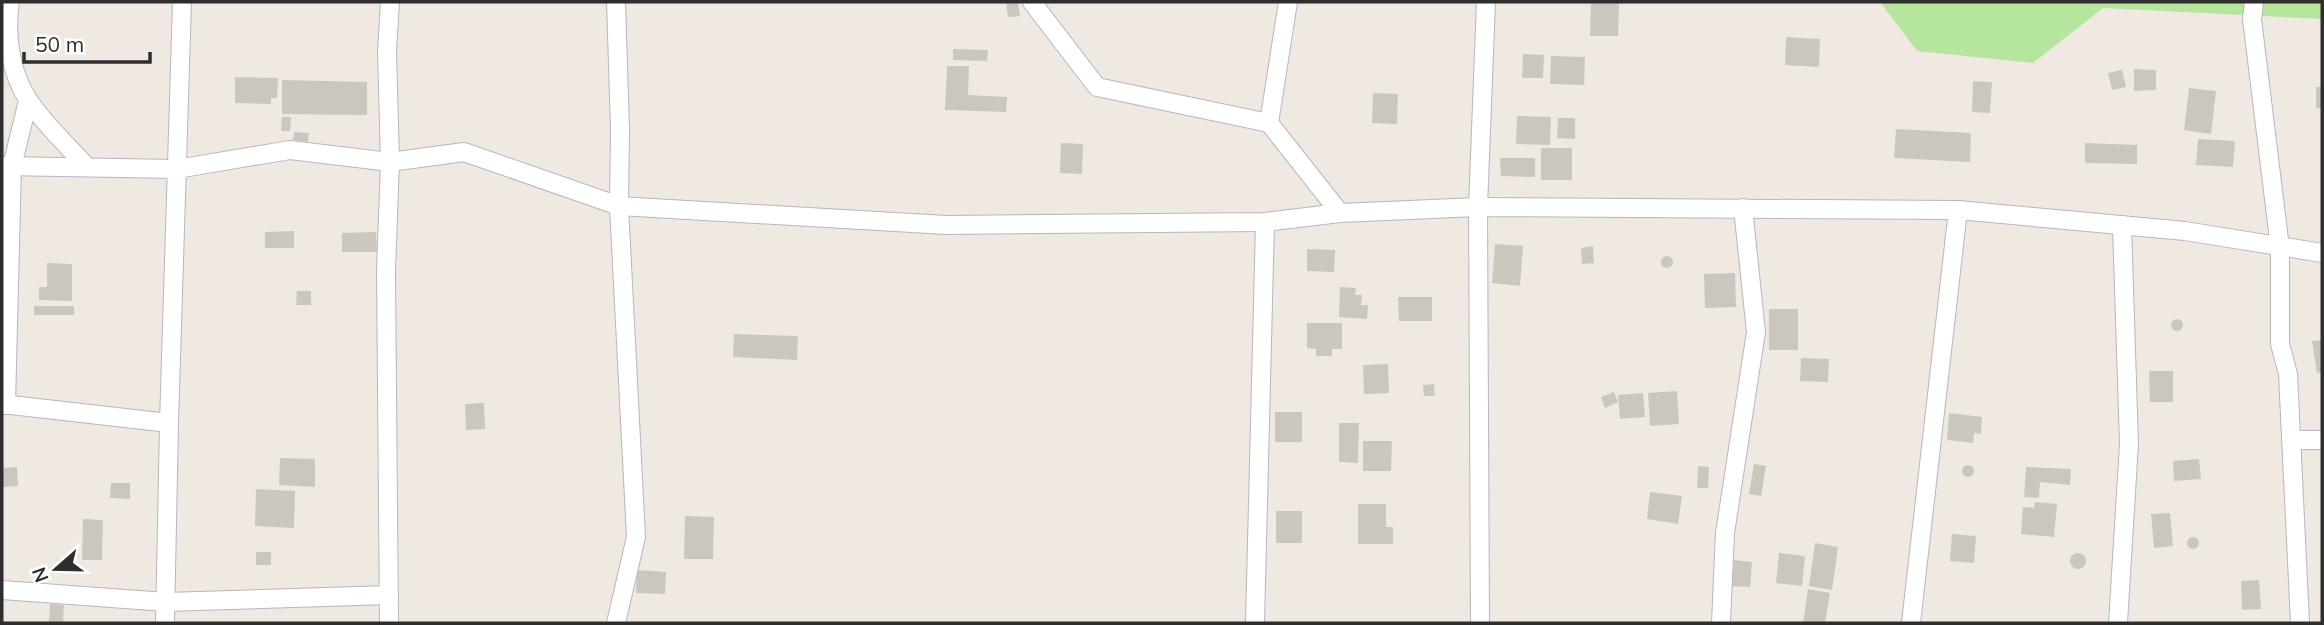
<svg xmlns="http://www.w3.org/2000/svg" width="2324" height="625" font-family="Mulish,sans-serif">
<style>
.green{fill:#b6e59e}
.building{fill:#cbc7bf}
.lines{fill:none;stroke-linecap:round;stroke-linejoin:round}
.minor-casing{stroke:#b4b7c1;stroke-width:20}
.minor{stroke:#fff;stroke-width:18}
</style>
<rect width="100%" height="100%" fill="#efe9e1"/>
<polygon class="green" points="1880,2 2322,2 2322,19 2103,8 2033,63 1917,51"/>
<g class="building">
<polygon points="1006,2 1018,2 1020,16 1008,17"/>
<polygon points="1591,2 1619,2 1618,36 1590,36"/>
<polygon points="1786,37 1820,39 1819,67 1785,65"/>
<polygon points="953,49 988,50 987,61 953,60"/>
<polygon points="1523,54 1544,55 1543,78 1522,78"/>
<polygon points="1551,56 1585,57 1584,85 1550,84"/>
<polygon points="947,66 969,66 968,95 1007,97 1006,112 945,110"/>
<polygon points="2134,69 2156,70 2156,90 2134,91"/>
<polygon points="2122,70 2126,87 2112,90 2108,73"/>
<polygon points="235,77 278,78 277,98 271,98 271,104 235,103"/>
<polygon points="282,80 367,82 367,115 282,114"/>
<polygon points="1973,81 1992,82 1990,113 1972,112"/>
<rect x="2316" y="87" width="6" height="21"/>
<polygon points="2189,88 2216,91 2211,134 2184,130"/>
<polygon points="1373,93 1398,94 1397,124 1372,123"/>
<polygon points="1517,116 1551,117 1550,145 1516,144"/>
<polygon points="282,117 291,117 290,131 281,131"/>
<polygon points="1558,118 1575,118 1575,139 1557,138"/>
<polygon points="1896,129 1971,133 1970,162 1894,158"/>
<polygon points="294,132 309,133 308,142 293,140"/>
<polygon points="2198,139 2235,141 2233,167 2196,165"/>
<polygon points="1061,143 1083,144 1082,174 1060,173"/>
<polygon points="2085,143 2137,145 2137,164 2085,163"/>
<rect x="1541" y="148" width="31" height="32"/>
<polygon points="1500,158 1535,158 1535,177 1501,176"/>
<polygon points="294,231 294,248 265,248 265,232"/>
<polygon points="376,232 377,252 342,252 342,233"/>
<polygon points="1495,244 1523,246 1520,286 1492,283"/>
<polygon points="1593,246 1594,263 1582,264 1581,248"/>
<polygon points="1307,249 1335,250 1334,272 1307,271"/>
<circle cx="1667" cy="262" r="6"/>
<polygon points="47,263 72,264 72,301 39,300 39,287 47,287"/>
<polygon points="1735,273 1736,307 1705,308 1704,274"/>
<polygon points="1340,287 1356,288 1355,295 1362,295 1361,305 1368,305 1367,319 1339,317"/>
<polygon points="297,291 311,291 311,305 296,305"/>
<polygon points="1398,297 1432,297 1432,321 1399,321"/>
<rect x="34" y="306" width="40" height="9"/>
<rect x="1769" y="309" width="29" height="41"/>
<circle cx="2177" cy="325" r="6"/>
<polygon points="1307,323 1342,323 1342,349 1332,349 1332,356 1316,356 1316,349 1307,348"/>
<polygon points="734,334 798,336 797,360 733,357"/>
<polygon points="2322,340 2322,372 2317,373 2312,341"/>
<polygon points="1801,358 1829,359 1828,382 1800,381"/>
<polygon points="1388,364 1389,393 1364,394 1363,365"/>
<polygon points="2149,371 2173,371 2173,402 2150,402"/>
<polygon points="1434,384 1435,396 1424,396 1423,385"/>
<polygon points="1677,391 1679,424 1650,426 1648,393"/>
<polygon points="1614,392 1618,402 1605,408 1601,397"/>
<polygon points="1643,393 1645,417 1620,419 1618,395"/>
<polygon points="484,403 485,429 466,430 465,404"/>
<rect x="1275" y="412" width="27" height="30"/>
<polygon points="1949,413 1982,417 1981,434 1974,433 1973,443 1947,440"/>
<polygon points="1339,423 1359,423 1358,463 1339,462"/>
<polygon points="1363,441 1392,441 1391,471 1363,471"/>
<polygon points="280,458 315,459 315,487 279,485"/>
<polygon points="2199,459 2201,479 2174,481 2173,461"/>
<polygon points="1754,464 1766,466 1761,496 1749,494"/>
<circle cx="1968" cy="471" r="6"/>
<polygon points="1698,466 1709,467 1708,488 1697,488"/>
<polygon points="17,467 18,486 2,487 2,468"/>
<polygon points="2026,467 2071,469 2070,485 2040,482 2039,498 2024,497"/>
<polygon points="111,483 130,483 130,499 110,498"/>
<polygon points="256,489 295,491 294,528 255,526"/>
<polygon points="1650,492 1682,496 1678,524 1647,519"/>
<polygon points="2035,502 2057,504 2054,537 2021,534 2023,507 2034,508"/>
<polygon points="1358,504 1386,504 1386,527 1393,527 1393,544 1358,544"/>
<rect x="1276" y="511" width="26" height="32"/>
<polygon points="2170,513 2173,546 2154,548 2151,514"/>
<polygon points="685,516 714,517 713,559 684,559"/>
<polygon points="83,519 103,520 102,560 82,560"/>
<polygon points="1952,534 1976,536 1974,563 1950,561"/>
<circle cx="2193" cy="543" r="6"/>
<polygon points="1815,543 1838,547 1832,590 1809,586"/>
<rect x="256" y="552" width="15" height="13"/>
<circle cx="2078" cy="561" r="8"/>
<polygon points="1779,553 1805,556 1802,586 1776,583"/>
<polygon points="1734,560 1752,562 1750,587 1732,586"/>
<polygon points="637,570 666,572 665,594 636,593"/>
<polygon points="2259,580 2261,609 2242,610 2241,581"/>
<polygon points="1808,589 1830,593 1825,623 1803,623"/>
<polygon points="50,604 64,605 63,623 49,623"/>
</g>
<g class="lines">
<g class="minor-casing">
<g id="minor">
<path d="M10 2C5 35 10 73 29 101 45 125 68 146 87 167"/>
<polyline points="1032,2 1097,87 1269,123 1340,213"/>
<polyline points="2254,2 2252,19 2280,248 2280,344 2288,374 2300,623"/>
<polyline points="1269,123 1288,2"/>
<polyline points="2,166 177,169 290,150 390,162 464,152 619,206 946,225 1265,222 1340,213 1478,207 1958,210 2185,231 2322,253"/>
<polyline points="2,404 169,423"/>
<polyline points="6,405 12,166 28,101"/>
<polyline points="2292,440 2322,440"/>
<polyline points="2,590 166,602 389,595"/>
<polyline points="165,623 169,423 182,2"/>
<polyline points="389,623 386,271 390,162 387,51 390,2"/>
<polyline points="616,623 636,537 619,206 620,129 616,2"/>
<polyline points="1255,623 1265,222"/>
<polyline points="1480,623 1478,207 1486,2"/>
<polyline points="1721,623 1725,533 1756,332 1743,208"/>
<polyline points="1911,623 1958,210"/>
<polyline points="2118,623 2129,444 2122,225"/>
</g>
</g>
<use href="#minor" class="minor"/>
</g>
<rect width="2324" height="625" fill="none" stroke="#2e2e2e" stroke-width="7"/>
<g transform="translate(56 569) rotate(250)" stroke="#ffffff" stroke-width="5" paint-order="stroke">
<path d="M0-5L12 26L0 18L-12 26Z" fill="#2e2e2e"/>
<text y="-10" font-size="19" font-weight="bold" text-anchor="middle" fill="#2e2e2e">N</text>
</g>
<path d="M24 52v10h126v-10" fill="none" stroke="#2e2e2e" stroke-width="3.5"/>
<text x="35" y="52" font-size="21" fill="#2e2e2e" stroke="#ffffff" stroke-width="5" paint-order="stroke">50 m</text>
</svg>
